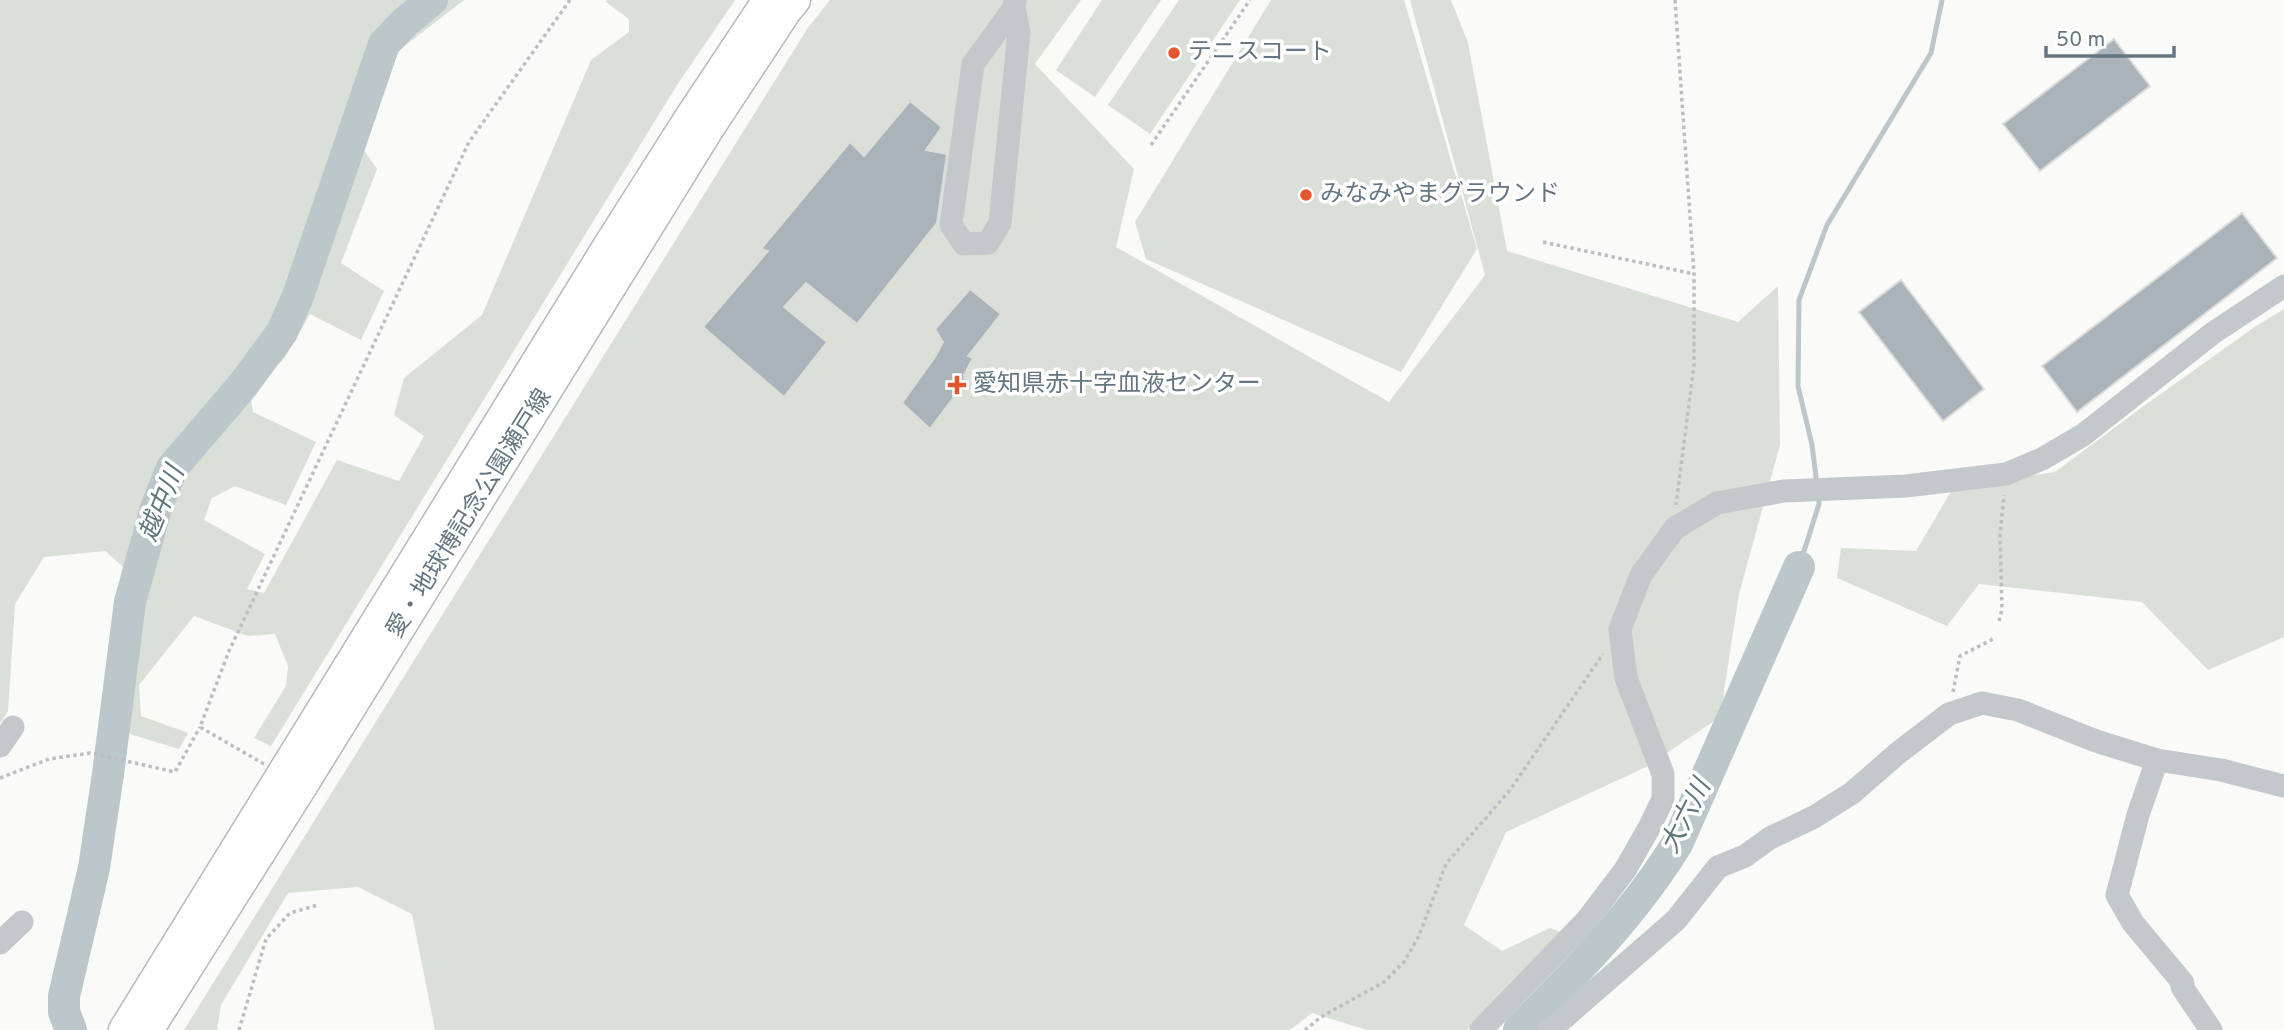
<svg xmlns="http://www.w3.org/2000/svg" width="2284" height="1030" font-family="Overpass,'Noto Sans JP',sans-serif">
<style>
.green{fill:#dadfd7}
.lines{fill:none;stroke-linecap:round;stroke-linejoin:round}
.stream{stroke:#bbc7cb;stroke-width:5}
.river{stroke:#bbc7cb;stroke-width:32}
.building{fill:#aab3b9;stroke:#dcdcda;stroke-width:2}
.major-casing{stroke:#b5babe;stroke-width:33}
.path{stroke:#bbbfc2;stroke-width:3.5;stroke-dasharray:3.5 3.5;stroke-linecap:butt}
.minor{stroke:#c3c8cc;stroke-width:23}
.major{stroke:#fff;stroke-width:30}
.poi-dot{fill:#e4572e;stroke:#fff;stroke-width:2.5}
.labels{text-anchor:middle;dominant-baseline:central;stroke-width:7;stroke-linejoin:round;paint-order:stroke}
.poi-label{font-size:24px;fill:#657683;stroke:#fff;text-anchor:start}
.street-label{font-size:24px;fill:#657683;stroke:#fff}
.water-label{font-size:26px;font-style:italic;fill:#60757c;stroke:#fff}
</style>
<rect width="100%" height="100%" fill="#fafaf8"/>
<g class="green">
<polygon points="0,0 464,0 393,55 359,143 377,169 341,263 384,291 361,340 310,314 284,359 250,392 253,412 316,442 286,505 235,486 212,498 204,520 265,554 247,589 264,593 337,460 399,481 424,436 394,415 404,378 482,315 591,60 629,32 629,19 606,2 607,0 735,0 677,85 271,746 254,738 286,686 288,666 275,634 248,636 194,616 139,685 141,716 188,733 179,749 133,735 119,727 143,584 105,551 44,557 15,604 8,711 0,724"/>
<polygon points="830,0 1081,0 1035,64 1134,169 1116,247 1389,402 1485,275 1410,0 1451,0 1468,43 1507,251 1738,322 1778,286 1780,445 1739,594 1720,717 1646,767 1506,832 1464,925 1502,951 1550,928 1563,933 1467,1030 1367,1030 1312,1013 1290,1030 435,1030 412,914 358,887 288,893 221,1005 217,1030 184,1030 807,29"/>
<polygon points="1102,0 1161,0 1095,97 1056,70"/>
<polygon points="1179,0 1240,0 1150,134 1108,105"/>
<polygon points="1271,0 1404,0 1477,249 1401,372 1146,259 1135,222"/>
<polygon points="2284,309 2284,637 2208,670 2142,602 1979,584 1947,626 1837,578 1841,548 1916,551 1953,488 2055,472 2141,408 2256,326"/>
</g>
<g class="lines">
<g class="stream">
<polyline points="1817,485 1812,445 1798,386 1799,300 1827,225 1931,53 1942,0"/>
<polyline points="1799,567 1819,504 1818,494"/>
</g>
<g class="river">
<polyline points="71,1030 64,1012 64,996 94,868 108,774 130,602 156,508 172,468 243,385 282,332 298,296 384,44 404,23 432,0"/>
<path d="M1519 1030C1576 972 1634 914 1677 844L1799 567"/>
</g>
</g>
<g class="building">
<polygon points="2114,39 2150,86 2040,171 2003,124"/>
<polygon points="910,101 942,127 926,150 947,154 937,223 857,324 806,283 784,307 827,342 784,397 703,327 768,251 761,249 850,142 864,156"/>
<polygon points="2242,213 2277,258 2077,412 2042,366"/>
<polygon points="1901,280 1984,389 1943,421 1859,312"/>
<polygon points="970,289 1001,314 968,356 973,358 964,375 965,382 930,429 902,403 935,357 943,342 935,329"/>
</g>
<g class="lines">
<g class="major-casing">
<g id="major">
<polyline points="124,1030 609,245 689,119 768,0"/>
<polyline points="148,1030 302,786 707,131 786,11 795,0"/>
</g>
</g>
<g class="path">
<polyline points="1675,0 1694,274 1694,365 1676,505"/>
<polyline points="1151,145 1250,0"/>
<polyline points="1543,242 1694,274"/>
<polyline points="1999,621 2002,609 2000,535 2004,495"/>
<polyline points="1953,692 1960,656 1993,639"/>
<polyline points="264,764 200,727 229,651 469,142 570,0"/>
<polyline points="0,778 49,759 90,753 175,772 200,727"/>
<polyline points="239,1030 266,939 290,913 318,905"/>
<polyline points="1305,1030 1321,1017 1384,982 1404,962 1419,936 1446,864 1510,790 1603,654"/>
</g>
<g class="minor">
<polyline points="1014,8 973,64 951,225 964,244 988,243 1000,223 1019,32 1014,8 1015,0"/>
<polyline points="0,746 13,727"/>
<polyline points="2157,760 2138,815 2117,895 2133,923 2183,983 2182,987 2211,1030"/>
<polyline points="0,943 22,922"/>
<polyline points="1481,1030 1587,920 1625,870 1649,828 1663,799 1663,774 1626,678 1620,629 1641,575 1675,528 1717,503 1784,491 1906,486 2006,474 2042,459 2083,435 2213,333 2284,286"/>
<polyline points="1550,1030 1676,920 1718,867 1745,856 1770,838 1814,817 1852,793 1898,753 1949,714 1982,703 2018,710 2096,741 2157,760 2221,770 2284,786"/>
</g>
<use href="#major" class="major"/>
</g>
<g class="poi-dot">
<circle cx="1174" cy="53" r="7"/>
<circle cx="1306" cy="195" r="7"/>
<path d="M953.5 374.5h7v7h7v7h-7v7h-7v-7h-7v-7h7z"/>
</g>
<g class="labels">
<g class="poi-label">
<text x="1188" y="53">テニスコート</text>
<text x="1320" y="195">みなみやまグラウンド</text>
<text x="973" y="385">愛知県赤十字血液センター</text>
</g>
<g class="street-label">
<text transform="translate(470 514) rotate(-58)">愛・地球博記念公園瀬戸線</text>
</g>
<g class="water-label">
<text transform="translate(163 504) rotate(-68)">越中川</text>
<text transform="translate(1687 817) rotate(-63)">大六川</text>
</g>
</g>
<path d="M2046 46v10h128v-10" fill="none" stroke="#657683" stroke-width="3.5"/>
<text x="2056" y="46" font-size="21" fill="#657683" stroke="#ffffff" stroke-width="5" paint-order="stroke">50 m</text>
</svg>
